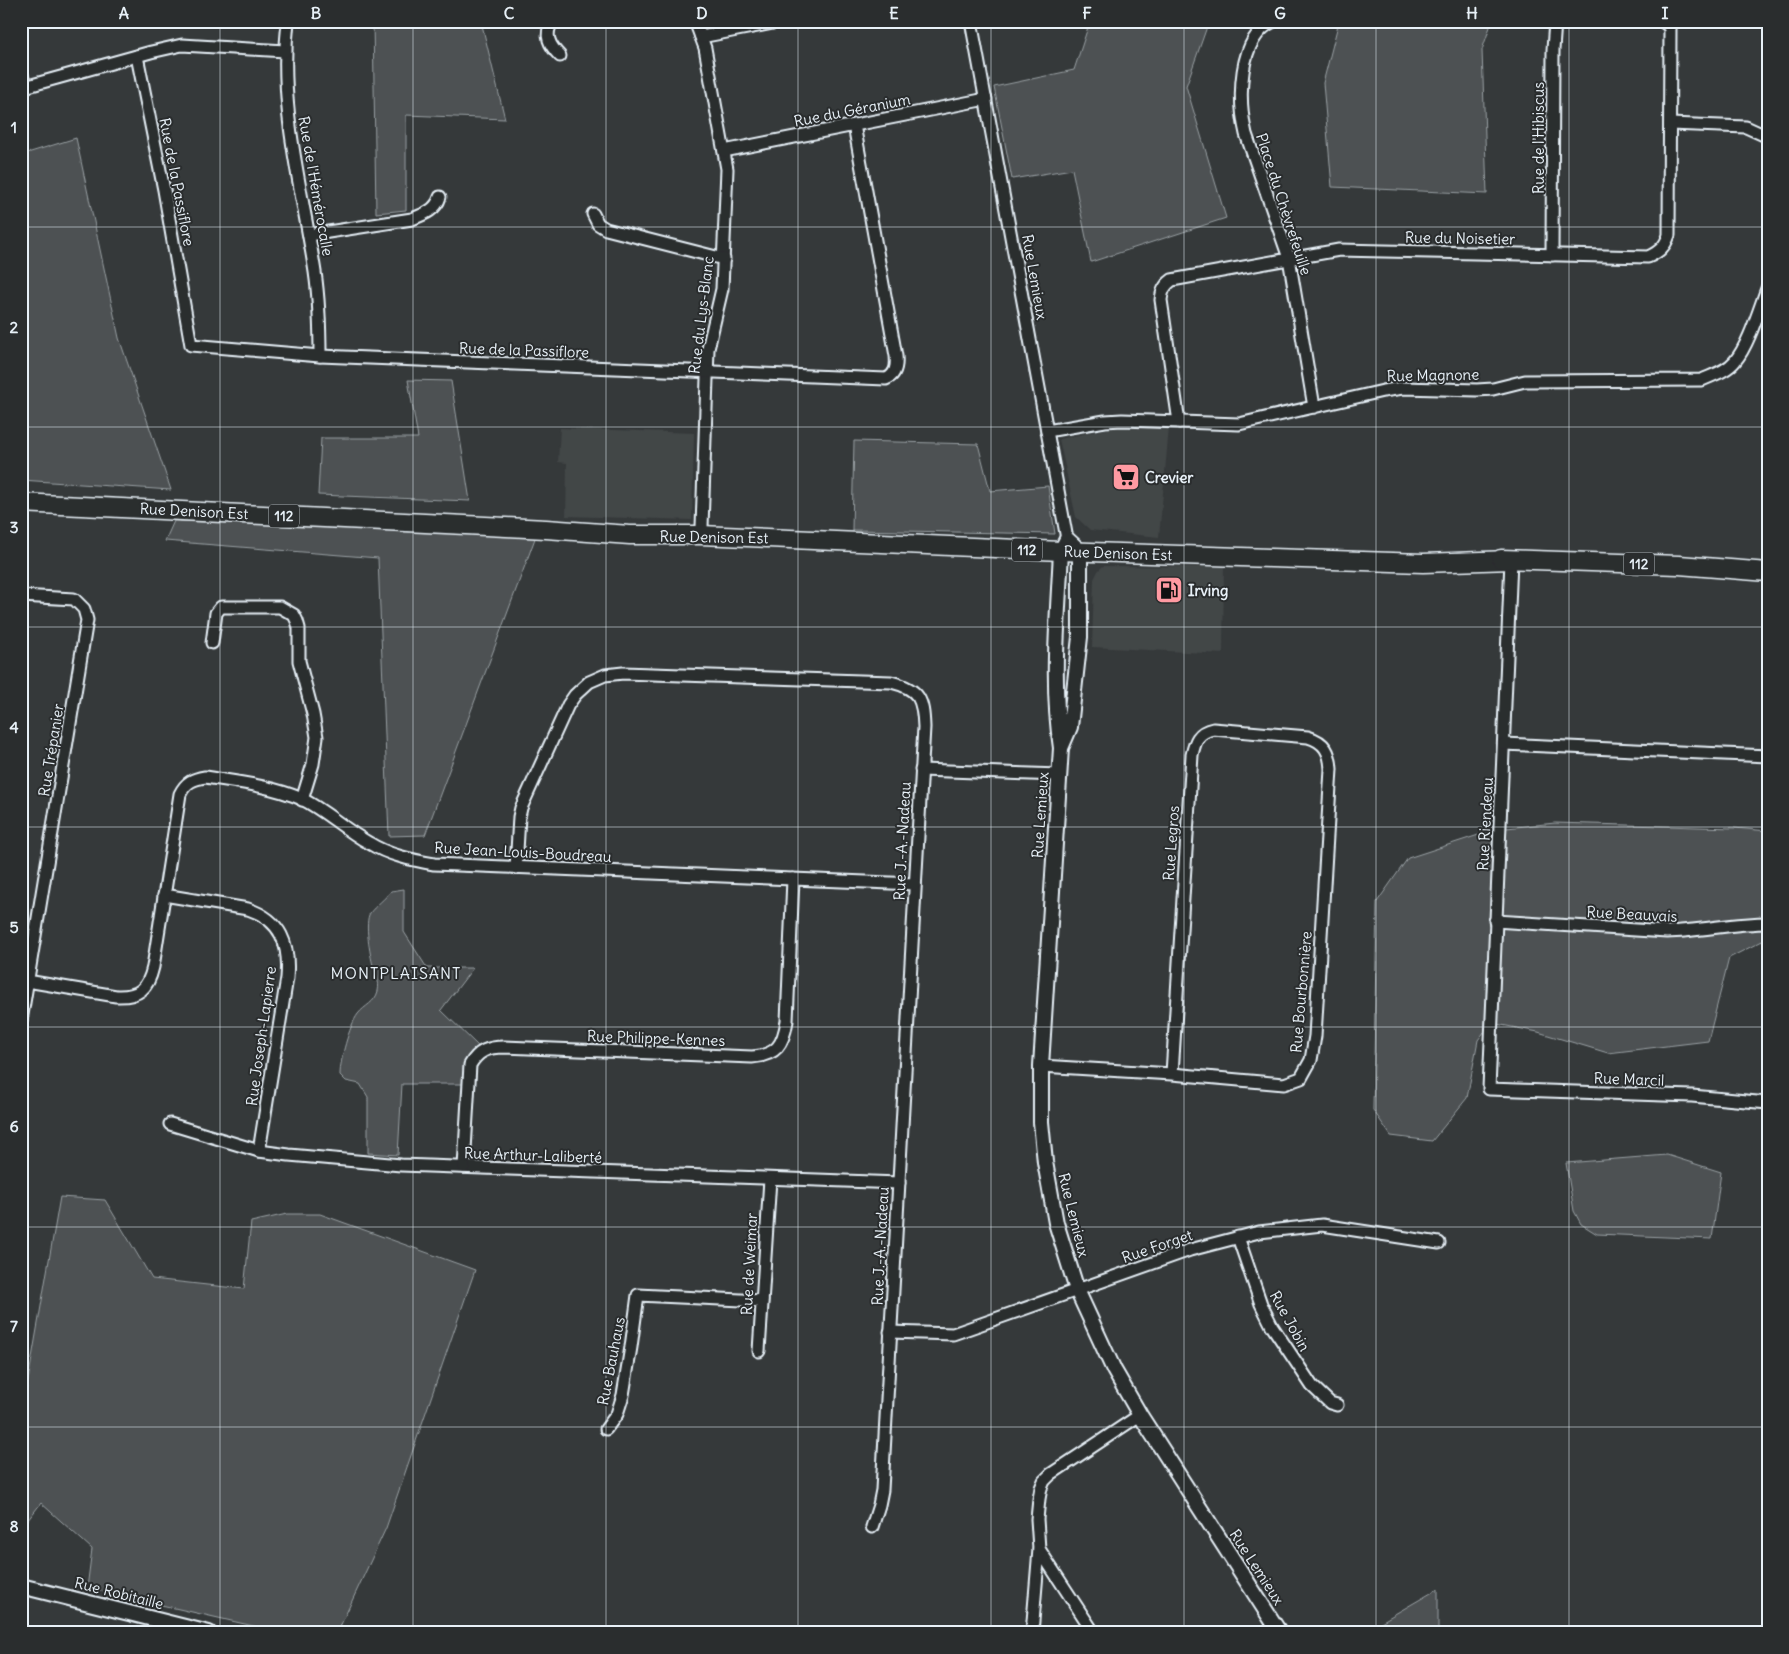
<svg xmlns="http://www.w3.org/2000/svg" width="1789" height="1654" font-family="Delius,sans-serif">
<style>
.built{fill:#424647}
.green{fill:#4d5152;stroke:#9aa1a5}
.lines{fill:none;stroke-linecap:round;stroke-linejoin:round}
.minor-casing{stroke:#e8f1f8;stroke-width:15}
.tertiary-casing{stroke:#e8f1f8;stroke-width:18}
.primary-casing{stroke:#e8f1f8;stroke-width:21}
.minor{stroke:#2a2d2e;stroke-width:11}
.tertiary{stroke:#2a2d2e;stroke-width:14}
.primary{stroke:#2a2d2e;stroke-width:18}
.grid{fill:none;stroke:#e8f1f8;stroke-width:1;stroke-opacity:0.55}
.labels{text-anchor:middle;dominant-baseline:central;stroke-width:4;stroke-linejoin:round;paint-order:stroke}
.shield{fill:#2a2d2e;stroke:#afb6bb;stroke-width:1}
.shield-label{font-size:14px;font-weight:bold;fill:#e8f1f8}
.street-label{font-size:15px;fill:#e8f1f8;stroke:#2a2d2e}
.poi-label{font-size:15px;font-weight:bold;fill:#e8f1f8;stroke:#2a2d2e;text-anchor:start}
.neighbourhood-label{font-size:16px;letter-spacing:1px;fill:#e8f1f8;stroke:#2a2d2e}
.neatline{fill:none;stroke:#e8f1f8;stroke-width:2}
.grid-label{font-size:16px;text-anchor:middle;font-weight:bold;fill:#e8f1f8}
</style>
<rect width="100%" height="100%" fill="#35393a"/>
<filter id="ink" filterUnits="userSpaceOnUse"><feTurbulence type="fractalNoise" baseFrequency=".02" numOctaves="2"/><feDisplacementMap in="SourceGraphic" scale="10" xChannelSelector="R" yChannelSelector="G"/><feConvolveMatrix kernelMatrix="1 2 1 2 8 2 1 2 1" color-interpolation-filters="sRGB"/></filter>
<g filter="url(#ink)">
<g class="built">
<polygon points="560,428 694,433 692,520 566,516 567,463 558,462"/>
<polygon points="1111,428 1169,428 1159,537 1090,530 1076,517 1059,439"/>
<polygon points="1103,566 1224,567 1223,654 1092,647 1094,579 1098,571"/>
</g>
<g class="green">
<polygon points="373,21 481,21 505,119 406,115 406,210 376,213"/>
<polygon points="1090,21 1209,21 1186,86 1226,218 1091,262 1072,169 1012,179 994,87 1074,70"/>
<polygon points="1339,21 1492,21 1482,50 1487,194 1332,187 1323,83"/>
<polygon points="76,138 119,338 171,490 21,480 21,155"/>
<polygon points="408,380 451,381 470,501 318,495 321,438 418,438"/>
<polygon points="854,441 978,444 990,491 1048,486 1055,534 852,530"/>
<polygon points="174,521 630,535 537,533 425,835 389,836 378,558 165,541"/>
<polygon points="1555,823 1734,828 1768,831 1768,938 1729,958 1708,1041 1608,1053 1538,1032 1491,1023 1478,1040 1467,1098 1432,1141 1391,1136 1373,1110 1377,902 1408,858 1497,829"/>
<path d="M404 889V932L427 968H473L441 1010 478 1046C467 1058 464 1068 463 1084H402L398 1155 368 1153V1097L360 1084 346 1081 340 1075C340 1060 349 1026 358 1014 365 1005 375 1003 378 991 380 982 376 974 373 965 370 955 364 922 370 913 374 907 386 898 391 891Z"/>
<polygon points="1667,1155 1721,1172 1712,1239 1597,1234 1581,1224 1574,1211 1566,1163"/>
<polygon points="60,1197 105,1200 152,1279 244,1289 251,1222 287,1214 320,1214 475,1270 386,1528 337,1633 284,1633 87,1588 92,1549 41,1503 21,1529 21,1421"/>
<polygon points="1438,1589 1438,1633 1362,1633"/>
</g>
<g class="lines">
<g class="minor-casing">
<g id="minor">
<path d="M288 21C278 107 302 188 315 272 319 300 320 328 320 356"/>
<path d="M553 21C543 35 550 46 560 56"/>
<polyline points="695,21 705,48 727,169 722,289 708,349 702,527"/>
<polyline points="971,21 1067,539"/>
<path d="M1274 21C1237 38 1238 100 1246 134L1289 258 1314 407"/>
<polyline points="701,37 783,21"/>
<path d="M137 56 164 190 191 345 320 356 886 379C896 375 897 366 896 356L854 125"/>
<polyline points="21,71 25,87"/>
<polyline points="21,88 151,52 182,45 285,51"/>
<polyline points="1670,124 1746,127 1768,137"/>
<polyline points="724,151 986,99"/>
<polyline points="593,214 598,224 606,229 724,259"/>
<path d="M309 235 412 219C425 214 436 210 440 197"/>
<polyline points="1552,255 1553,50 1555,21"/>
<path d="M1179 422 1161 300C1162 291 1164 286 1172 280L1339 250 1648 257C1659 252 1665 247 1669 235L1670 27 1662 21"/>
<path d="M1047 431 1105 421 1122 420 1239 424 1383 391 1403 388 1477 390 1493 389 1525 381 1702 380C1713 375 1727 371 1735 361 1749 345 1760 306 1768 286"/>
<polyline points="1511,560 1489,1089 1692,1096 1768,1103"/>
<polyline points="21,596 74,599 84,609 87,620 21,1021"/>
<polyline points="212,643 216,613 221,607 280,607 294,615 297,621 299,628 299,661 313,714 317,737 313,764 302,800"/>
<polyline points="1504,744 1768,756"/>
<polyline points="921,770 1059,775"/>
<path d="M516 868 519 817 521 808 568 705 575 695 589 682 605 675 623 673 891 682C920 689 923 700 924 727L882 1490 879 1505 872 1527"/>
<path d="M164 895 248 909C281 920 290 944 287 978L259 1151"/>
<path d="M1495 921 1667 932C1701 931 1734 923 1768 923"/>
<path d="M21 980 116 996C139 997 148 989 153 967L180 794C186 782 193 779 205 777 237 782 272 786 302 799 326 811 345 830 369 843 388 855 412 860 434 864L915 884"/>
<path d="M1041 1066 1172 1074 1284 1084 1301 1078 1311 1060 1315 1036 1331 769C1330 752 1325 742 1308 737L1213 729C1198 732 1195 741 1192 755L1172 1074"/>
<polyline points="170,1124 259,1151 289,1155 401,1165 899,1183"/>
<path d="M464 1167 470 1065C478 1051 488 1047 504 1047L752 1057C777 1055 783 1045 787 1021L793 879"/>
<polyline points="1238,1237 1261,1304 1272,1326 1312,1386 1330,1403 1337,1405"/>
<polyline points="890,1332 953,1334 1190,1250 1259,1232 1322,1225 1439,1243"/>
<polyline points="759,1351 770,1179"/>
<polyline points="606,1429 617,1414 623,1395 631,1347 638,1295 762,1301"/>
<polyline points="1039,1549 1094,1633"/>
<polyline points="1032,1633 1039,1549 1037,1519 1039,1499 1041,1488 1044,1481 1051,1474 1140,1415"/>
</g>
</g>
<g class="tertiary-casing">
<g id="tertiary">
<path d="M1061 748 1070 727 1080 637V551L1067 539 1061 551C1058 617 1051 683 1061 748L1041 1066V1122L1045 1162 1056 1223 1077 1290 1114 1370 1140 1415 1280 1633"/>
<polyline points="21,1586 209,1633"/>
</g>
</g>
<g class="primary-casing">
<g id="primary">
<polyline points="21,503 546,529 630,535 701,535 1061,551 1423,563 1511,560"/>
<polyline points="1501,559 1679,565 1768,572"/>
</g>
</g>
<use href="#minor" class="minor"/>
<use href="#tertiary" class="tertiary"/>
<use href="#primary" class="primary"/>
</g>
</g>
<path class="grid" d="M220 21V1633M413 21V1633M606 21V1633M798 21V1633M991 21V1633M1184 21V1633M1376 21V1633M1569 21V1633M21 227H1768M21 427H1768M21 627H1768M21 827H1768M21 1027H1768M21 1227H1768M21 1427H1768"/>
<defs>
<g id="supermarket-square" transform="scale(1.4375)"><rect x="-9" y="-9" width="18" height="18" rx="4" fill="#ff9aa2" stroke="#2a2d2e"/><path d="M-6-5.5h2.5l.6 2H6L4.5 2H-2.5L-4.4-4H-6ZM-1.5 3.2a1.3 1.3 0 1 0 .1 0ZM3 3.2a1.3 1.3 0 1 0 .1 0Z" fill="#111"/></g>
<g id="fuel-square" transform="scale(1.4375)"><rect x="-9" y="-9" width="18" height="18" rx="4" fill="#ff9aa2" stroke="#2a2d2e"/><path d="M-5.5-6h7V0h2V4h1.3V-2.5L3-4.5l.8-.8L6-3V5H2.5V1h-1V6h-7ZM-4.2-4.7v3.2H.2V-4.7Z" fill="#111"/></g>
</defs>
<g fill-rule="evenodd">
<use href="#supermarket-square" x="1126" y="477"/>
<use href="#fuel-square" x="1169" y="590"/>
</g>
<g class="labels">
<g class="shield">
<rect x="269" y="504.5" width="30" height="23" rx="4"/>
<rect x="1012" y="538.5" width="30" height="23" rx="4"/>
<rect x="1624" y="552.5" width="30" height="23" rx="4"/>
</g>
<g class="shield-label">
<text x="284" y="516">112</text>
<text x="1027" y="550">112</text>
<text x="1639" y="564">112</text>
</g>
<g class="street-label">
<text transform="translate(852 110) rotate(-11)">Rue du Géranium</text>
<text transform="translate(1538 138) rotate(-90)">Rue de l'Hibiscus</text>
<text transform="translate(177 182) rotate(79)">Rue de la Passiflore</text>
<text transform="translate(316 186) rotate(80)">Rue de l'Hémérocalle</text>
<text transform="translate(1284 204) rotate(72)">Place du Chèvrefeuille</text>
<text transform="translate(1460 238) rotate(1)">Rue du Noisetier</text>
<text transform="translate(1035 277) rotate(80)">Rue Lemieux</text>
<text transform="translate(701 315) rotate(-83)">Rue du Lys-Blanc</text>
<text transform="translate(524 350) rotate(2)">Rue de la Passiflore</text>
<text transform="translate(1433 375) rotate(-1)">Rue Magnone</text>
<text transform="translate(194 511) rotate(3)">Rue Denison Est</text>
<text transform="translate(714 537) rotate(1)">Rue Denison Est</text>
<text transform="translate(1118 553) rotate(2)">Rue Denison Est</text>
<text transform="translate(51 750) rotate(-81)">Rue Trépanier</text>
<text transform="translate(1040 815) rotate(-86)">Rue Lemieux</text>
<text transform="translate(1485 824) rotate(-87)">Rue Riendeau</text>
<text transform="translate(902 841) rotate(-87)">Rue J.-A.-Nadeau</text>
<text transform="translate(1171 843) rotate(-86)">Rue Legros</text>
<text transform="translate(523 852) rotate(3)">Rue Jean-Louis-Boudreau</text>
<text transform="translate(1632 914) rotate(3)">Rue Beauvais</text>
<text transform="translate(1301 992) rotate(-85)">Rue Bourbonnière</text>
<text transform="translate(261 1036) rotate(-82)">Rue Joseph-Lapierre</text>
<text transform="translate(656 1038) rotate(2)">Rue Philippe-Kennes</text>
<text transform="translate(1629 1079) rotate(2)">Rue Marcil</text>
<text transform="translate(533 1155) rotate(2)">Rue Arthur-Laliberté</text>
<text transform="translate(1074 1215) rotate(76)">Rue Lemieux</text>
<text transform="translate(880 1246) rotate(-87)">Rue J.-A.-Nadeau</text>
<text transform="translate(1157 1246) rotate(-19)">Rue Forget</text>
<text transform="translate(749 1264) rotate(-87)">Rue de Weimar</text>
<text transform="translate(1290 1321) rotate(61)">Rue Jobin</text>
<text transform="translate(611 1361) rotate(-79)">Rue Bauhaus</text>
<text transform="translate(1257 1567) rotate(57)">Rue Lemieux</text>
<text transform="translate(119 1593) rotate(14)">Rue Robitaille</text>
</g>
<g class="poi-label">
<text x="1145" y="477">Crevier</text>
<text x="1188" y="590">Irving</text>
</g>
<g class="neighbourhood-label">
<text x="396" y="973">MONTPLAISANT</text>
</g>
</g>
<rect width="1789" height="1654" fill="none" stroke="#2a2d2e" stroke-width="55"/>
<rect x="28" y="28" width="1734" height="1598" class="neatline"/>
<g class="grid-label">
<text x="124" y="19">A</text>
<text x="316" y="19">B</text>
<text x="509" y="19">C</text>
<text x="702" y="19">D</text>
<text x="894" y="19">E</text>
<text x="1087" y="19">F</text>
<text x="1280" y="19">G</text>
<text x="1472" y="19">H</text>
<text x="1665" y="19">I</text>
<text x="14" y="133">1</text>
<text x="14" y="333">2</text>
<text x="14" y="533">3</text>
<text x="14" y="733">4</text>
<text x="14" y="933">5</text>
<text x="14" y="1132">6</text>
<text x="14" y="1332">7</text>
<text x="14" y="1532">8</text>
</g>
</svg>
